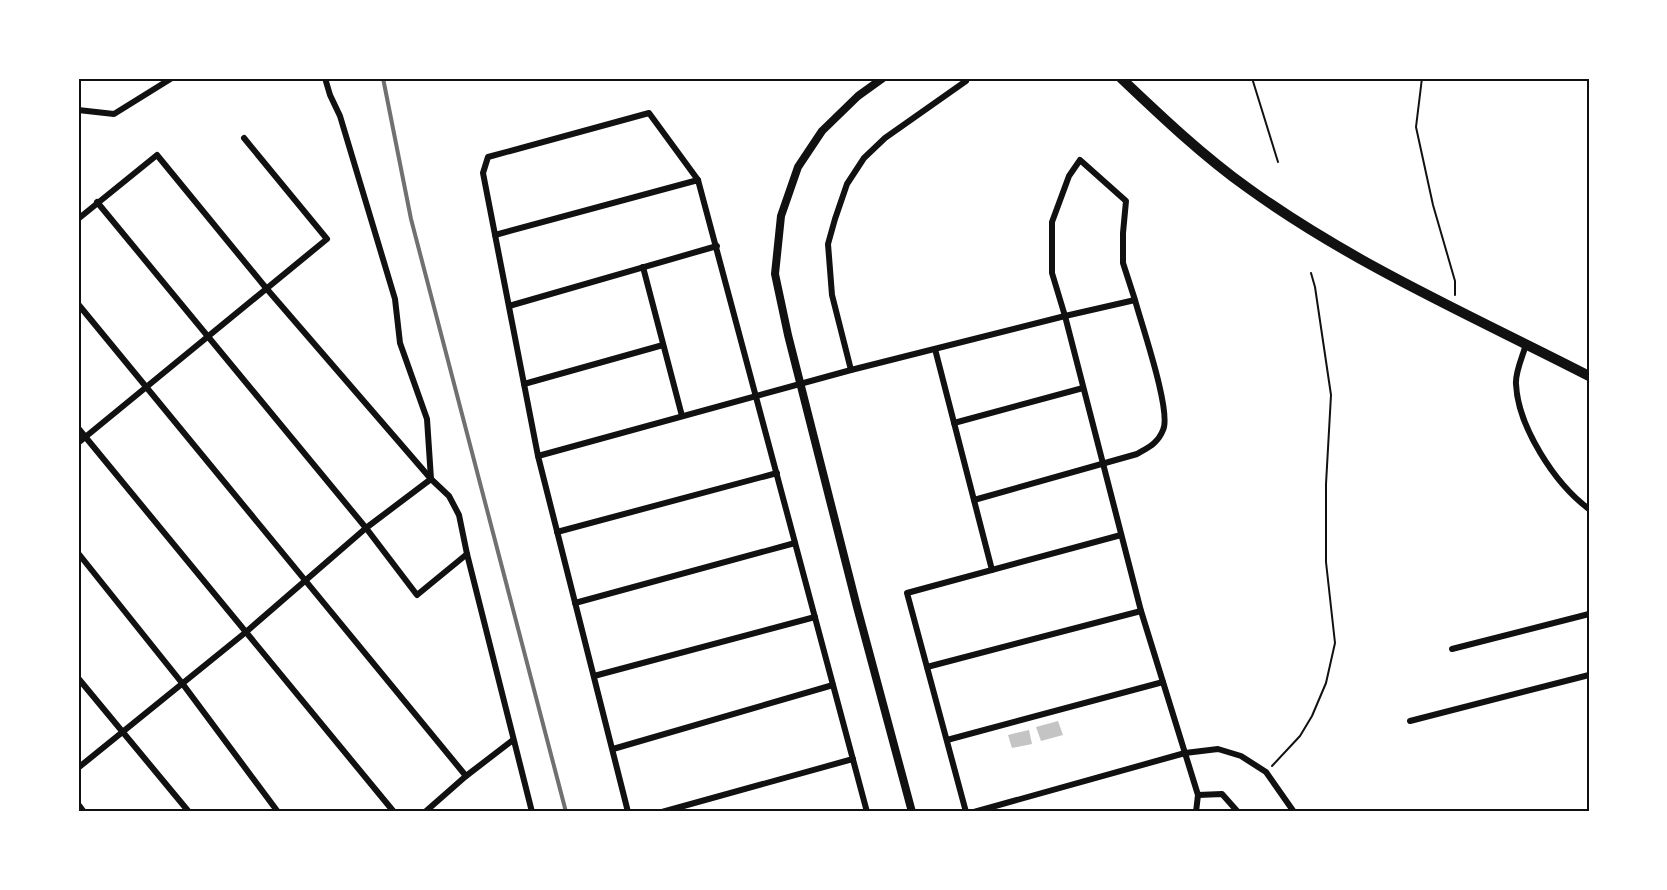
<svg xmlns="http://www.w3.org/2000/svg" width="1667" height="890" font-family="'DejaVu Sans',sans-serif">
<style>
.building{fill:#c4c4c4}
.lines{fill:none;stroke-linecap:round;stroke-linejoin:round}
.path{stroke:#111;stroke-width:2}
.minor{stroke:#111;stroke-width:6}
.tertiary{stroke:#111;stroke-width:8}
.primary{stroke:#111;stroke-width:10}
.rail{stroke:#707070;stroke-width:4}
.neatline{fill:none;stroke:#111;stroke-width:2}
</style>
<rect width="100%" height="100%" fill="#fff"/>
<g class="building">
<polygon points="1058,721 1063,735 1041,741 1036,727"/>
<polygon points="1029,730 1032,744 1012,748 1008,735"/>
</g>
<g class="lines">
<g class="path">
<polyline points="1252,78 1278,162"/>
<polyline points="1422,78 1416,127 1433,205 1455,281 1455,295"/>
<polyline points="1272,766 1300,736 1312,716 1326,683 1335,643 1326,562 1326,484 1331,395 1315,287 1311,273"/>
</g>
<g class="minor">
<polyline points="325,78 330,95 340,116 395,299 400,343 427,419 431,479 449,496 459,515 467,554 532,812"/>
<polyline points="78,110 114,114 172,78"/>
<polyline points="97,202 366,528 417,595 467,554"/>
<polyline points="78,219 157,155 266,288 431,479 366,528 246,632 78,768"/>
<polyline points="495,235 698,180 867,812"/>
<polyline points="643,267 682,416"/>
<polyline points="78,304 466,776"/>
<polyline points="509,306 717,246"/>
<path d="M1526 344C1523 356 1515 372 1516 384 1518 427 1555 484 1589 509"/>
<polyline points="935,349 992,570"/>
<polyline points="851,370 832,295 828,244 835,219 847,184 864,158 885,138 966,81 964,78"/>
<polyline points="524,384 663,345"/>
<polyline points="954,423 1083,388"/>
<polyline points="78,428 394,812"/>
<polyline points="78,443 327,239 244,138"/>
<polyline points="538,456 851,370 1065,316 1141,611 1198,795 1196,812"/>
<path d="M974 500 1137 454C1149 447 1158 443 1163 430 1172 412 1141 323 1135 300L1065 316 1052 273V222L1069 176 1080 160 1126 201 1123 233V263L1135 300"/>
<polyline points="557,532 777,473"/>
<polyline points="78,553 182,683 278,812"/>
<polyline points="575,603 795,543"/>
<polyline points="1452,649 1589,614"/>
<polyline points="927,667 1141,611"/>
<polyline points="594,676 815,617"/>
<polyline points="78,678 189,812"/>
<polyline points="1410,721 1589,675"/>
<polyline points="947,740 1163,682"/>
<polyline points="613,749 833,685"/>
<polyline points="1198,795 1222,794 1238,812"/>
<polyline points="78,804 84,812"/>
<polyline points="425,812 466,776 513,740"/>
<polyline points="628,812 538,456 483,173 488,157 649,113 698,180"/>
<polyline points="662,812 853,759"/>
<polyline points="966,812 907,593 1121,535"/>
<polyline points="974,812 1185,753 1218,749 1241,756 1266,772 1294,812"/>
</g>
<polyline class="tertiary" points="883,78 858,96 822,131 798,167 781,216 775,274 788,335 857,607 912,812"/>
<path class="primary" d="M1121 78C1161 116 1202 155 1248 188 1353 264 1474 317 1589 376"/>
<polyline class="rail" points="383,78 411,219 566,812"/>
</g>
<rect width="1667" height="890" fill="none" stroke="#ffffff" stroke-width="159"/>
<rect x="80" y="80" width="1508" height="730" class="neatline"/>
</svg>
